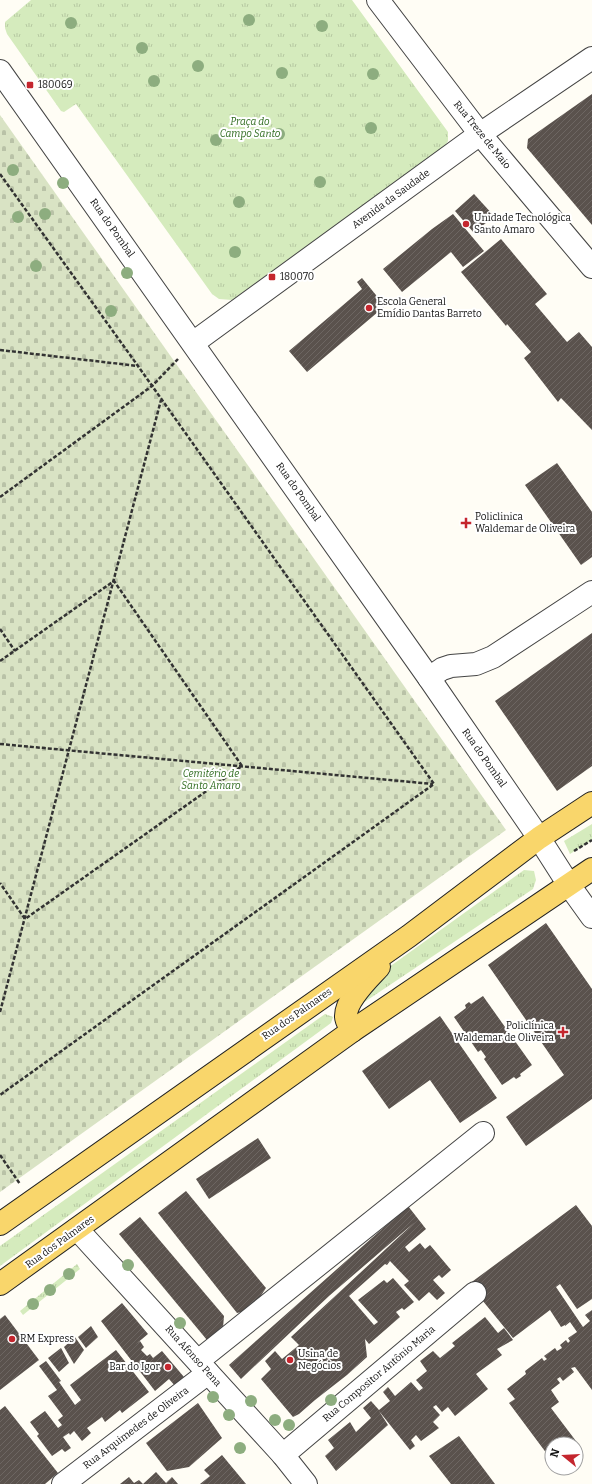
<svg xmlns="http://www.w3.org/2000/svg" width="592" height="1484" font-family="Bitter,serif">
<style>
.cemetery{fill:url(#cemetery-stones)}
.park{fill:url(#park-tufts)}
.building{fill:url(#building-hatch)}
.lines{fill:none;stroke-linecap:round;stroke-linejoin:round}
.minor-casing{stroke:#444;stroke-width:24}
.major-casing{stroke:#222;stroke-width:24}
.path{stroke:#333;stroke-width:2.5;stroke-dasharray:4 2;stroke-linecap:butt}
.minor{stroke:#fff;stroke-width:22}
.major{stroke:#f9d66b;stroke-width:22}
.tree{fill:#8dad7f}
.poi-dot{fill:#c4262e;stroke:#fff;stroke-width:1.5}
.labels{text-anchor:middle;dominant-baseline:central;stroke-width:4;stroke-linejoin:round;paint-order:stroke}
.poi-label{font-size:10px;fill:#111;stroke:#fff;text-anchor:start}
.park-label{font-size:10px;font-style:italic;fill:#2f6b1f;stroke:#fff}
.street-label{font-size:10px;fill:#111;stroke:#fff}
</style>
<defs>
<pattern id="cemetery-stones" width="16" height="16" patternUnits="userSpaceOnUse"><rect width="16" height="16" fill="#d9e3c4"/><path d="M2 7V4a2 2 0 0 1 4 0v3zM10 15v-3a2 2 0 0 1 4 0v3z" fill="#b9c2a7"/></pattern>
<pattern id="park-tufts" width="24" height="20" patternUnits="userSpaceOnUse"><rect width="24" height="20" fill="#d5ebbd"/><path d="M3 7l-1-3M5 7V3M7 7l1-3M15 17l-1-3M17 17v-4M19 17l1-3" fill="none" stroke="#b6c8a1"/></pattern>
<pattern id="building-hatch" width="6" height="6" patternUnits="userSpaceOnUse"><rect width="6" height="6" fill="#5a524d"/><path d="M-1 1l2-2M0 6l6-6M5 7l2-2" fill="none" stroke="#6d6662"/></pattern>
</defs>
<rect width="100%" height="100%" fill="#fffdf5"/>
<polygon class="cemetery" points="0,115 506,830 0,1192"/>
<g class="park">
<polygon points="31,0 352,0 448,132 448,141 445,146 232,300 219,299 212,294 76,104 64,112 61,111 7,34 5,28 5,22"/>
<polygon points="592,824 592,840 570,854 564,841"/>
<polygon points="524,870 534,871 536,880 533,889 357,1007 349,996"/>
<polygon points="325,1014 333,1017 331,1023 0,1266 0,1246"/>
<polygon points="77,1264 80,1269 23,1315 20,1311"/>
</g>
<g class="building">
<polygon points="592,94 592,225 527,148 528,139"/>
<polygon points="474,194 494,216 474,233 455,211"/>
<polygon points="453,214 484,251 463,267 451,252 402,292 383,269 432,229"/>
<polygon points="501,239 547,294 535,304 567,342 579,332 592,347 592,430 561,398 558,402 524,358 531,352 507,324 506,326 461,272"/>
<polygon points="362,278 385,306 307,372 289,351 362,289 357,282"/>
<polygon points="557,463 592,512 592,557 581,565 525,485"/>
<polygon points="592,633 592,766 557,791 495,701"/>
<polygon points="546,923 592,989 592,1099 526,1146 506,1117 564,1075 488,965"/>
<polygon points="483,996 532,1065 520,1074 521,1076 516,1079 514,1077 502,1085 484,1059 486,1057 481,1050 478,1052 454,1017 466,1008 465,1005 469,1002 471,1004"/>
<polygon points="440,1016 497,1098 460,1123 430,1080 389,1109 362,1071"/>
<polygon points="258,1138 271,1158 209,1199 196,1179"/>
<polygon points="186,1191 266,1288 260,1297 245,1311 237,1313 158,1213"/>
<polygon points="576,1205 592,1226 592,1299 577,1309 560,1284 556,1287 583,1327 590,1321 585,1315 592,1310 592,1390 575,1367 571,1368 574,1372 563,1381 560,1377 557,1379 560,1383 551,1390 559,1402 551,1408 582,1449 576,1454 576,1444 552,1444 552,1456 550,1458 509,1403 515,1399 507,1389 526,1374 525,1371 542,1358 544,1361 547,1359 544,1356 555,1348 557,1351 562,1348 560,1345 566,1340 568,1343 570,1341 568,1338 577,1332 570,1322 565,1326 565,1325 561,1327 550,1310 513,1338 469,1284"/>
<polygon points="408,1206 426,1229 405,1247 409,1252 420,1243 425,1249 430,1245 451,1270 442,1278 439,1275 433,1280 445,1293 437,1300 429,1292 419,1301 404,1285 409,1281 390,1261 387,1265 385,1264 349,1296 374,1325 378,1322 358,1300 384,1280 387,1283 393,1278 414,1302 404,1310 402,1308 396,1312 400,1317 369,1344 365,1339 367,1357 347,1375 315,1400 299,1414 293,1417 261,1379 271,1369 265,1361 275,1351 282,1359 299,1345 291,1337 415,1222 329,1296 241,1379 229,1365"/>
<polygon points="140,1217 224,1316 223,1328 207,1340 119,1234"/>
<polygon points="122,1303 148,1334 136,1344 140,1341 144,1347 141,1350 147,1356 150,1354 153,1358 162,1351 184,1377 183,1381 176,1387 169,1379 155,1391 101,1321"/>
<polygon points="5,1315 39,1360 0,1390 0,1319"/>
<polygon points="485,1317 498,1333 504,1328 513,1340 497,1349 502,1355 476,1374 488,1389 455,1416 448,1407 442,1412 436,1405 433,1407 440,1415 433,1422 439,1428 421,1441 416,1435 411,1440 415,1446 410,1450 379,1411 388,1425 336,1471 325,1456 334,1448 328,1440 350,1422 356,1432 371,1418 363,1408 371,1401 379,1410 390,1401 383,1392 388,1387 395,1396 411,1382 419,1391 423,1388 416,1380 427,1371 420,1361 433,1351 440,1358 455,1346 452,1343"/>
<polygon points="91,1326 98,1337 86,1348 78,1337"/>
<polygon points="75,1337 84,1350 74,1364 64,1347"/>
<polygon points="61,1348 69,1363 59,1372 48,1358"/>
<polygon points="116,1350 149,1392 122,1413 120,1410 105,1422 102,1417 87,1428 91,1433 82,1441 74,1431 70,1435 69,1433 63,1437 71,1448 65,1452 62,1449 52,1456 37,1436 39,1434 30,1422 45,1411 58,1428 62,1425 58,1420 63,1416 48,1396 57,1390 39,1366 46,1361 61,1381 59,1382 75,1405 81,1400 70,1385"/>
<polygon points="198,1403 222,1438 189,1467 167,1471 146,1443"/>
<polygon points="5,1406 58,1473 45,1484 0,1484 0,1410"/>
<polygon points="459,1436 495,1484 451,1484 429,1456"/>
<polygon points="222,1455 246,1484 200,1484 210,1476 204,1470"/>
<polygon points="156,1472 166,1483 172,1477 178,1484 143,1484"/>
<polygon points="129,1477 134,1483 139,1480 143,1484 120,1484"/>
</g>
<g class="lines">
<g class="minor-casing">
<g id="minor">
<polyline points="378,0 480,134 592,267"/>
<polyline points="0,71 429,678 539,838 569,885 592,917"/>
<polyline points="193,343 480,134 592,58"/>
<polyline points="429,678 442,669 451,666 476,664 493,657 592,592"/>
<polyline points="77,1229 283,1455 306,1484"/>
<polyline points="198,1361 483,1133"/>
<polyline points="283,1455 475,1293"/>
<polyline points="63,1484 208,1373"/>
</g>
</g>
<g class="major-casing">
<g id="major">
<path d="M352 1031C350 1027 346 1021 346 1017 345 1000 368 979 379 967"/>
<polyline points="0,1224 409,936 539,838 592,803"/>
<polyline points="0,1284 352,1031 592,869"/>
</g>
</g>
<g class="path">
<polyline points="0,174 138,366 434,784 0,1095"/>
<polyline points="0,350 138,366"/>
<polyline points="0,497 152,386 178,359"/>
<polyline points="0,629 15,651"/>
<polyline points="0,661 114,581 242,766 25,919 0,883"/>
<polyline points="0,744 433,784"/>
<polyline points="574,851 592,840"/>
<polyline points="0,1012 161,400"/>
<polyline points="0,1155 20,1184"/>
</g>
<use href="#minor" class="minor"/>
<use href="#major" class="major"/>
</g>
<g class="tree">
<circle cx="249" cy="20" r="6"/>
<circle cx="71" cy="23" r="6"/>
<circle cx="322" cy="26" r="6"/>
<circle cx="142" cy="48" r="6"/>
<circle cx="198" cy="66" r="6"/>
<circle cx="282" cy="73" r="6"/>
<circle cx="373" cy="74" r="6"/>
<circle cx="154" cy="81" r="6"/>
<circle cx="371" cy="128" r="6"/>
<circle cx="279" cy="134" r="6"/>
<circle cx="216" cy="140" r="6"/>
<circle cx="13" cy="170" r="6"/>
<circle cx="320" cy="182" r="6"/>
<circle cx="63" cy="183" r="6"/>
<circle cx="239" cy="202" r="6"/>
<circle cx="45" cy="214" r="6"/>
<circle cx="18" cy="217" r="6"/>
<circle cx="235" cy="252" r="6"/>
<circle cx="36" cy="266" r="6"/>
<circle cx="127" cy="273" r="6"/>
<circle cx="111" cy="311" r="6"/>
<circle cx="128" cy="1265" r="6"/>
<circle cx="69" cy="1274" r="6"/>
<circle cx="50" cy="1290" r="6"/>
<circle cx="33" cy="1304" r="6"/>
<circle cx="180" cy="1323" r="6"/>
<circle cx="213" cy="1397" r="6"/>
<circle cx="331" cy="1400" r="6"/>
<circle cx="251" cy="1401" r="6"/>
<circle cx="229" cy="1415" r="6"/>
<circle cx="275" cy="1420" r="6"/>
<circle cx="289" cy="1425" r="6"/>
<circle cx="240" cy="1448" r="6"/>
</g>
<g class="poi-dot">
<rect x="26" y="81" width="8" height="8" rx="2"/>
<circle cx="466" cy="224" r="4"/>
<rect x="268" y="273" width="8" height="8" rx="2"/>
<circle cx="369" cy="308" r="4"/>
<path d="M464 517h4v4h4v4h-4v4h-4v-4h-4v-4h4z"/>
<path d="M561 1026h4v4h4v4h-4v4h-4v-4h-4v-4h4z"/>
<circle cx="12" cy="1339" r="4"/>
<circle cx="290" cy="1360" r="4"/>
<circle cx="168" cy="1367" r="4"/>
</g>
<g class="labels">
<g class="poi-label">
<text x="38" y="85">180069</text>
<text x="474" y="218">Unidade Tecnológica<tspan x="474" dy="12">Santo Amaro</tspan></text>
<text x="280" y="277">180070</text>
<text x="377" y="302">Escola General<tspan x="377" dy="12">Emídio Dantas Barreto</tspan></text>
<text x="475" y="517">Policlinica<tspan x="475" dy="12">Waldemar de Oliveira</tspan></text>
<text x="554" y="1026" text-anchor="end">Policlínica<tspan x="554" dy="12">Waldemar de Oliveira</tspan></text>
<text x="20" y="1339">RM Express</text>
<text x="298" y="1354">Usina de<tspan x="298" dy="12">Negócios</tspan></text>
<text x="160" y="1367" text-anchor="end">Bar do Igor</text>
</g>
<g class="park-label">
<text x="250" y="122">Praça do<tspan x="250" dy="12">Campo Santo</tspan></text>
<text x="211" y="774">Cemitério de<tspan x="211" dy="12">Santo Amaro</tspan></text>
</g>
<g class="street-label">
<text transform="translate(482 135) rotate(51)">Rua Treze de Maio</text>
<text transform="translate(391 199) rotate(-36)">Avenida da Saudade</text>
<text transform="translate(112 228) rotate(55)">Rua do Pombal</text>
<text transform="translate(298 492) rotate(55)">Rua do Pombal</text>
<text transform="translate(484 758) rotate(55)">Rua do Pombal</text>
<text transform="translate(297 1014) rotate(-35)">Rua dos Palmares</text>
<text transform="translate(60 1242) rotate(-36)">Rua dos Palmares</text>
<text transform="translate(193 1356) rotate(48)">Rua Afonso Pena</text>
<text transform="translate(379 1374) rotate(-40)">Rua Compositor Antônio Maria</text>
<text transform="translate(136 1428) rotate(-37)">Rua Arquimedes de Oliveira</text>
</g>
</g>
<g transform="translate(564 1456) rotate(288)"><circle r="19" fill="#ffffff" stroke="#a0a0a0"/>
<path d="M0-3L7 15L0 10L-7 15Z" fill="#c4262e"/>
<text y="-6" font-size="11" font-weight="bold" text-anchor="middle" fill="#111111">N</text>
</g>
</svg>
